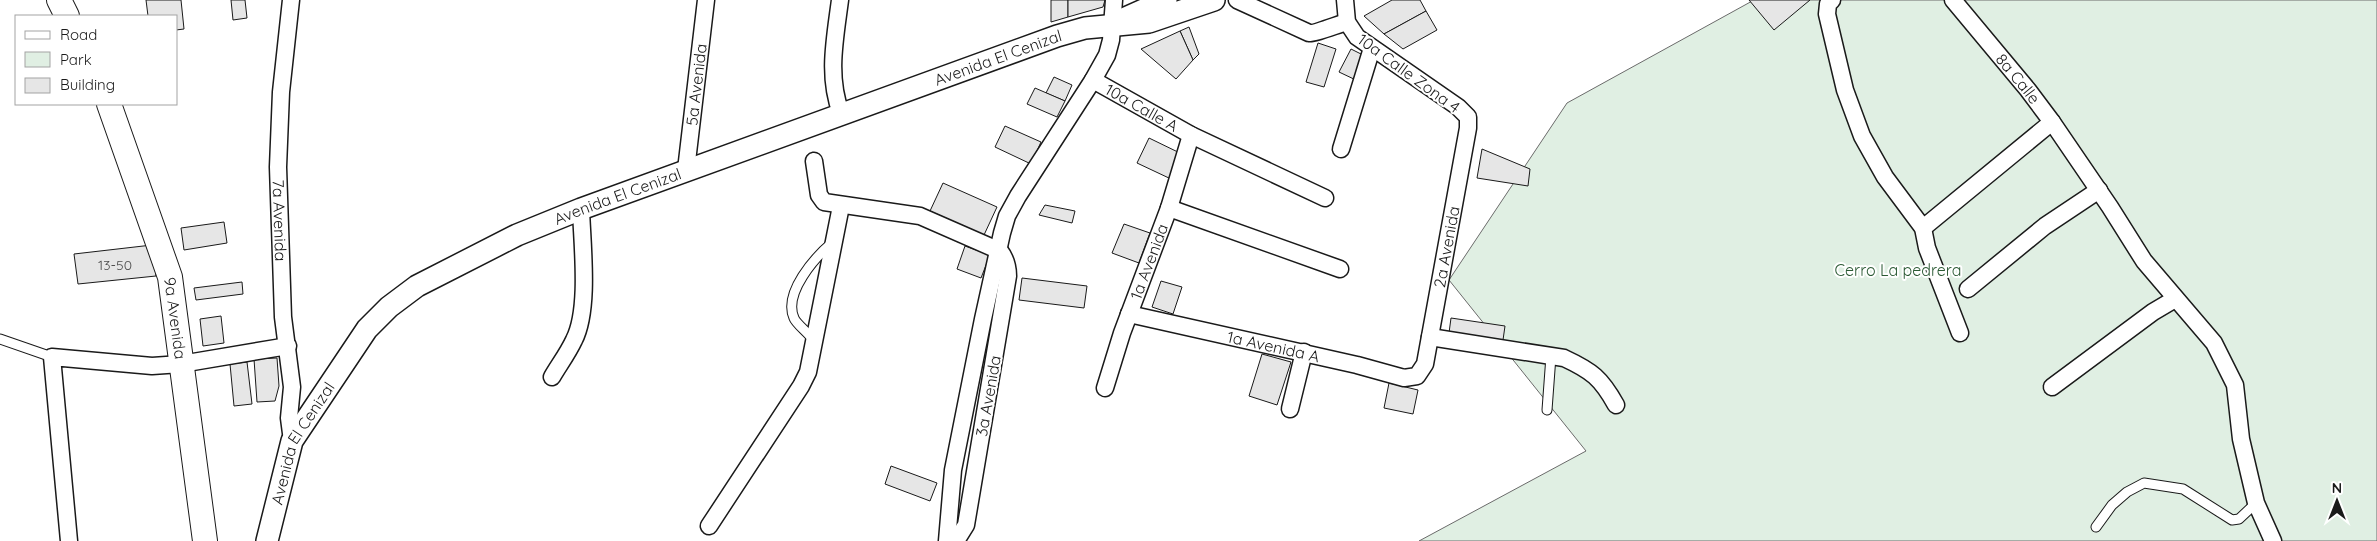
<svg xmlns="http://www.w3.org/2000/svg" width="2377" height="541" font-family="Quicksand,sans-serif">
<style>
.green{fill:#e0efe3;stroke:#6a6a6a}
.building{fill:#e6e6e6;stroke:#1a1a1a}
.lines{fill:none;stroke-linecap:round;stroke-linejoin:round}
.service-casing{stroke:#1a1a1a;stroke-width:11}
.minor-casing{stroke:#1a1a1a;stroke-width:19}
.tertiary-casing{stroke:#1a1a1a;stroke-width:24}
.secondary-casing{stroke:#1a1a1a;stroke-width:26}
.service{stroke:#fff;stroke-width:9}
.minor{stroke:#fff;stroke-width:16}
.tertiary{stroke:#fff;stroke-width:21}
.secondary{stroke:#fff;stroke-width:24}
.labels{text-anchor:middle;dominant-baseline:central;stroke-width:4;stroke-linejoin:round;paint-order:stroke}
.number-label{font-size:14px;fill:#4d4d4d}
.street-label{font-size:16px;fill:#1a1a1a;stroke:#fff}
.park-label{font-size:16px;fill:#2b5a34;stroke:#fff}
</style>
<rect width="100%" height="100%" fill="#fff"/>
<polygon class="green" points="1754,0 2377,0 2377,541 1419,541 1586,451 1449,280 1567,103"/>
<g class="building">
<polygon points="146,0 181,0 184,29 176,30 176,16 148,16"/>
<polygon points="231,0 245,0 247,18 233,20"/>
<polygon points="1051,0 1068,0 1068,17 1051,22"/>
<polygon points="1068,0 1105,0 1103,7 1068,17"/>
<polygon points="1392,0 1420,0 1426,11 1384,34 1364,16"/>
<polygon points="1749,0 1810,0 1774,30"/>
<polygon points="1426,11 1437,30 1403,49 1384,34"/>
<polygon points="1189,27 1199,54 1193,60 1180,31"/>
<polygon points="1180,31 1193,60 1176,79 1141,49"/>
<polygon points="1318,43 1336,49 1324,87 1306,82"/>
<polygon points="1351,49 1365,56 1358,81 1339,72"/>
<polygon points="1054,77 1072,85 1065,101 1046,93"/>
<polygon points="1035,88 1065,101 1057,117 1027,104"/>
<polygon points="1005,126 1041,142 1031,164 995,147"/>
<polygon points="1149,138 1184,155 1171,179 1137,163"/>
<polygon points="1482,149 1530,169 1528,186 1477,178"/>
<polygon points="943,183 997,207 984,235 930,211"/>
<polygon points="1045,205 1075,211 1072,223 1039,215"/>
<polygon points="224,222 227,243 184,250 181,228"/>
<polygon points="1124,224 1150,233 1139,263 1112,253"/>
<polygon points="152,245 156,276 78,284 74,254"/>
<polygon points="965,246 990,255 981,278 957,269"/>
<polygon points="1022,278 1087,286 1084,308 1019,300"/>
<polygon points="1161,281 1182,287 1173,314 1152,307"/>
<polygon points="242,282 243,294 196,300 194,288"/>
<polygon points="221,316 224,343 203,346 200,319"/>
<polygon points="1451,318 1505,326 1503,340 1449,333"/>
<polygon points="1262,354 1291,362 1277,405 1249,396"/>
<polygon points="277,358 279,386 275,401 257,402 254,359"/>
<polygon points="247,362 252,404 234,406 230,364"/>
<polygon points="1389,383 1418,390 1413,414 1384,408"/>
<polygon points="891,466 937,483 930,501 885,484"/>
</g>
<g class="lines">
<g class="service-casing">
<g id="service">
<polyline points="0,339 52,357"/>
<path d="M814 341C809 333 796 324 794 318 783 293 815 257 833 242"/>
<polyline points="1547,410 1551,356"/>
<polyline points="2096,527 2112,505 2127,492 2144,483 2183,489 2232,520 2239,519 2256,503"/>
</g>
</g>
<g class="minor-casing">
<g id="minor">
<path id="s1" d="M291 0 281 92 278 167 283 317 292 387 289 418 292 441"/>
<path d="M840 0C835 39 827 76 841 113"/>
<path d="M1237 0 1309 33C1314 34 1339 24 1347 22"/>
<polyline points="1832,0 1828,4 1827,14 1845,90 1862,136 1885,177 1923,228 1927,248 1960,333"/>
<path id="s2" d="M1953 0 2028 90 2052 122 2110 207 2144 261 2214 343 2235 385 2241 439 2256 503 2273 541"/>
<path id="s3" d="M1093 80 1191 135 1325 198"/>
<polyline points="1341,149 1372,48"/>
<path d="M814 161 819 195 824 202 920 216 1000 251C1006 259 1008 266 1008 276L966 525 956 541"/>
<path id="s4" d="M686 170 706 0"/>
<polyline points="1169,208 1340,269"/>
<polyline points="1923,228 2052,122"/>
<polyline points="1968,289 2045,226 2099,190"/>
<path id="s5" d="M1129 314 1357 365 1404 378 1417 376 1425 364 1468 128V117L1458 107 1357 37 1347 22 1345 0"/>
<path d="M1430 337 1564 358C1592 371 1601 378 1616 405"/>
<path d="M552 377C559 365 568 353 574 340 590 309 582 244 581 209"/>
<polyline points="2052,387 2153,312 2175,299"/>
<path id="s6" d="M1105 388 1122 333 1169 208 1191 135"/>
<polyline points="1290,409 1304,352"/>
<polyline points="709,526 801,386 808,372 841,206"/>
<polyline points="69,541 52,357 152,366 181,364 288,346"/>
<polyline points="947,541 953,470 983,319 1002,233 1007,216 1018,196 1093,80 1107,55 1111,40 1114,0"/>
</g>
</g>
<g class="tertiary-casing">
<g id="tertiary">
<polyline points="1121,20 1166,0"/>
<path id="s7" d="M267 541 292 441 367 329 389 307 417 286 517 235 581 209 1057 36 1085 28 1149 22 1214 0"/>
</g>
</g>
<g class="secondary-casing">
<g id="secondary">
<polyline points="59,0 67,16"/>
<path id="s8" d="M109 104 170 277 205 541"/>
</g>
</g>
<use href="#service" class="service"/>
<use href="#minor" class="minor"/>
<use href="#tertiary" class="tertiary"/>
<use href="#secondary" class="secondary"/>
</g>
<g class="labels">
<g class="number-label">
<text x="115" y="265">13-50</text>
</g>
<g class="street-label">
<text stroke="none"><textPath href="#s7" startOffset="929">Avenida El Cenizal</textPath></text>
<text transform="translate(1409 73) rotate(36)">10a Calle Zona 4</text>
<text stroke="none"><textPath href="#s2" startOffset="102">8a Calle</textPath></text>
<text stroke="none"><textPath href="#s4" startOffset="86">5a Avenida</textPath></text>
<text stroke="none"><textPath href="#s3" startOffset="56">10a Calle A</textPath></text>
<text stroke="none"><textPath href="#s7" startOffset="524">Avenida El Cenizal</textPath></text>
<text stroke="none"><textPath href="#s1" startOffset="221">7a Avenida</textPath></text>
<text stroke="none"><textPath href="#s5" startOffset="429">2a Avenida</textPath></text>
<text stroke="none"><textPath href="#s6" startOffset="134">1a Avenida</textPath></text>
<text stroke="none"><textPath href="#s8" startOffset="225">9a Avenida</textPath></text>
<text stroke="none"><textPath href="#s5" startOffset="148">1a Avenida A</textPath></text>
<text transform="translate(988 396) rotate(-80)">3a Avenida</text>
<text stroke="none"><textPath href="#s7" startOffset="105">Avenida El Cenizal</textPath></text>
</g>
<g class="park-label">
<text x="1898" y="270">Cerro La pedrera</text>
</g>
</g>
<rect x="15" y="15" width="162" height="90" fill="#ffffff" stroke="#a3a3a3"/>
<rect x="25" y="31" width="25" height="8" fill="#ffffff" stroke="#a3a3a3"/>
<text x="60" y="40" font-size="15" fill="#1a1a1a">Road</text>
<rect x="25" y="52" width="25" height="15" fill="#e0efe3" stroke="#a3a3a3"/>
<text x="60" y="65" font-size="15" fill="#1a1a1a">Park</text>
<rect x="25" y="78" width="25" height="15" fill="#e6e6e6" stroke="#a3a3a3"/>
<text x="60" y="90" font-size="15" fill="#1a1a1a">Building</text>
<g transform="translate(2337 501)" stroke="#ffffff" stroke-width="4" paint-order="stroke">
<path d="M0-4L9 19L0 12L-9 19Z" fill="#1a1a1a"/>
<text y="-8" font-size="14" font-weight="bold" text-anchor="middle" fill="#1a1a1a">N</text>
</g>
</svg>
